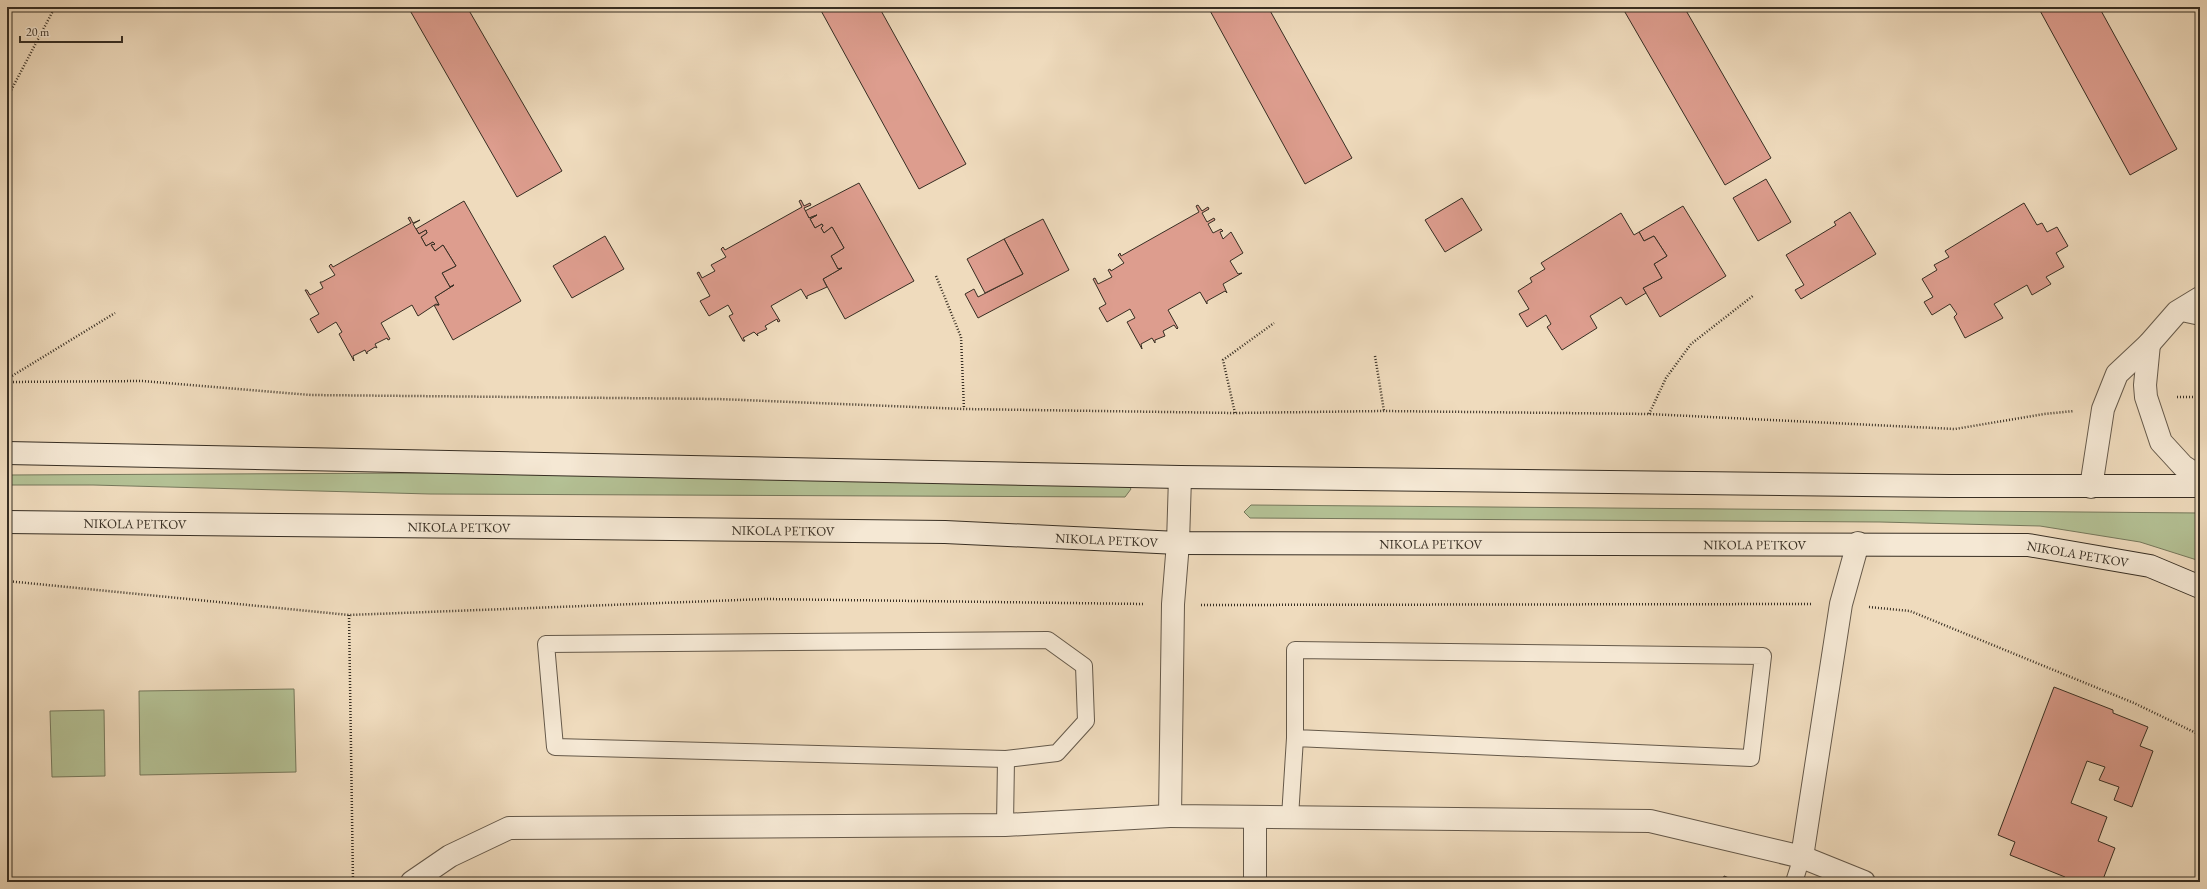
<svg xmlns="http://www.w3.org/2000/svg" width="2207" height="889" font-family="'EB Garamond',serif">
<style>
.green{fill:#b4c195;stroke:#76785c}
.building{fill:#dd9d8e;stroke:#372e23}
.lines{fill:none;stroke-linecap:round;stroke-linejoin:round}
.service-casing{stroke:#65594a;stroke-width:18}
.minor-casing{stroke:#65594a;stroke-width:24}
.secondary-casing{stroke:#372e23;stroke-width:24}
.path{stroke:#372e23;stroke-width:2.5;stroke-dasharray:1 2;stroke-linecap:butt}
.service{stroke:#f5e8d4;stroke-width:16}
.minor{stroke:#f5e8d4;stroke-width:22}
.secondary{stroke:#f5e8d4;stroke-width:22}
.labels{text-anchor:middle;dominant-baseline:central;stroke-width:3;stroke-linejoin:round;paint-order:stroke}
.street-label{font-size:13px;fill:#372e23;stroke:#f5e8d4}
</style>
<rect width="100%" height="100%" fill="#efdbbd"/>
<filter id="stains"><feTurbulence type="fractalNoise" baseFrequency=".005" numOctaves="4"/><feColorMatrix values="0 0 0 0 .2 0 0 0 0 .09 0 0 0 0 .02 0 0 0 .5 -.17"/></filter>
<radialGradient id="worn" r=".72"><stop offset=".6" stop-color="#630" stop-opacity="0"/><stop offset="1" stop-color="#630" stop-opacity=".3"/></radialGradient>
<g class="green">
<polygon points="430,473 1125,481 1131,489 1125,497 430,494 93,485 7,485 7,475"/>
<polygon points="1251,505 2200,513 2200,561 2140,542 2040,526 1880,522 1250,518 1244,512"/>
<polygon points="294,689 296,772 140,775 139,691"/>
<polygon points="104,710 105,776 52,777 50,711"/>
</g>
<g class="building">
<polygon points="408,7 467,7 562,171 517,197"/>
<polygon points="819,7 879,7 966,164 919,189"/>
<polygon points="1208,7 1268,7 1352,158 1305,184"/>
<polygon points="1622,7 1684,7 1771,158 1725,185"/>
<polygon points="2038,7 2099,7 2177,149 2130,175"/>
<polygon points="1766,179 1791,222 1758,241 1733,198"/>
<polygon points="859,183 914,281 845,319 823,279 842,268 838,269 831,256 844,248 832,227 824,233 821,228 823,226 822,224 815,228 810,219 817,215 809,218 805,211"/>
<polygon points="1462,198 1482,230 1445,252 1425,220"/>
<polygon points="801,200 804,206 810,203 811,205 804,208 809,218 817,215 810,219 815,228 822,224 823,226 821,228 824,233 832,227 844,248 831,256 838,269 842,268 823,279 827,287 807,296 807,299 801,289 771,306 780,321 778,322 777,319 765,326 767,329 757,334 758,336 754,332 743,338 745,341 743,341 729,316 733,314 728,305 709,316 700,301 710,296 697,273 699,272 702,278 715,271 711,265 726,257 721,249 723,247 725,250 802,207 799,201"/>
<polygon points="464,201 521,301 453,340 434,305 439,305 435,297 454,285 450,287 442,273 456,266 443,245 435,251 431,245 435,244 433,242 426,246 421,237 427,233 426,230 419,234 416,229"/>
<polygon points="2024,203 2037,225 2042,223 2047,232 2057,227 2068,246 2056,253 2064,267 2046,277 2051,284 2032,295 2027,285 1994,304 2003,318 1965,338 1954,317 1957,314 1950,304 1932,315 1924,302 1933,297 1922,279 1937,270 1934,265 1949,257 1945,251"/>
<polygon points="1198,205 1202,211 1208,207 1209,209 1202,213 1207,222 1214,218 1215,220 1208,224 1213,233 1221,229 1223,231 1220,232 1223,239 1231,232 1243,253 1230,261 1238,274 1242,273 1223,284 1227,293 1225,291 1207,301 1207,304 1200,292 1168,310 1178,328 1177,329 1174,325 1163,331 1165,336 1155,340 1155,343 1152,338 1141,344 1142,349 1127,322 1135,318 1130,309 1107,322 1099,308 1106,304 1093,279 1095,278 1098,284 1112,277 1108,270 1110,269 1111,271 1124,263 1118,255 1120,253 1121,256 1199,212 1196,206"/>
<polygon points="1683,206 1726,276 1660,317 1643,288 1662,278 1654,264 1667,256 1654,236 1644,241 1639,232"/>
<polygon points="1850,212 1876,254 1801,299 1795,290 1804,285 1786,255 1836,225 1834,222"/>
<polygon points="1621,213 1634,235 1639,232 1644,241 1654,236 1667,256 1654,264 1662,278 1643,288 1646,293 1626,305 1621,297 1590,316 1597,328 1562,350 1547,327 1551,324 1546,315 1527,327 1519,314 1529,309 1518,291 1532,282 1530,278 1545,269 1541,263"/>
<polygon points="410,217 413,223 420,220 413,224 419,234 426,230 427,233 421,237 426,246 433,242 435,244 431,245 435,251 443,245 456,266 442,273 450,287 454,285 435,297 439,305 436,304 418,316 412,305 381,323 390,339 388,340 387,338 375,344 377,348 375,347 367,352 367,354 365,350 353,356 354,361 339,334 342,332 336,322 318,333 310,319 319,314 305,290 307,290 310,295 323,288 320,282 322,282 335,275 329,266 331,264 333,267 411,223 408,218"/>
<polygon points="1043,219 1069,270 978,318 965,294 974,289 978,297 1023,274 1004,239"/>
<polygon points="605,236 624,269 572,298 553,266"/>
<polygon points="1004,239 1023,274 985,293 967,259"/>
<polygon points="2054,687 2113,710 2113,713 2148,727 2140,746 2153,751 2132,807 2114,800 2119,787 2099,780 2105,767 2087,761 2071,803 2107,817 2098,841 2115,848 2102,882 2063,882 2065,877 2010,855 2015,842 1998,835"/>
<polygon points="1724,876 1739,882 1722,882"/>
</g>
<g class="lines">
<g class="service-casing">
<g id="service">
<polyline points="2177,312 2200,317"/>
<polygon points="1048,640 1084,666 1086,721 1057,753 1006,759 555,747 546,644"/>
<polyline points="1290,817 1295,738 1295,650 1763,656 1751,758 1295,738"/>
<polyline points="1005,825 1006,759"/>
<polyline points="1794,882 1802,857"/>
</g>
</g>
<g class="minor-casing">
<g id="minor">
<polyline points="2149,344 2145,385 2146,397 2161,442 2183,466 2200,477"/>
<polyline points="1180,477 1178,543 1173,604 1170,816 1650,821 1802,857 1841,604 1858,543"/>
<polyline points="2091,487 2103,409 2117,374 2149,344 2177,312 2200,298"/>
<polyline points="1802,857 1864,882"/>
<polyline points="412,882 450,856 509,828 1005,825 1170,816"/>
<polyline points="1255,882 1255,817"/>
</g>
</g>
<g class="secondary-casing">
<g id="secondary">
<polyline points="7,453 1180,477 1949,486 2200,486"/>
<path id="s1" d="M7 522 945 532 1178 543 2028 545 2150 566 2200 587"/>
</g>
</g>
<g class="path">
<polyline points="7,98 55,7"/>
<polyline points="936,276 961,337 964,409"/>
<polyline points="1375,356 1384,411"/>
<polyline points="7,379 115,313"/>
<polyline points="7,382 142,381 311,395 718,399 964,409 1235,413 1384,411 1649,414 1955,429 2044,414 2074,411"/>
<polyline points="2177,397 2200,397"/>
<polyline points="1235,413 1223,360 1274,323"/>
<polyline points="1649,414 1666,378 1691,344 1754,295"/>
<polyline points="7,581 349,615 765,599 1144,604"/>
<polyline points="1201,605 1812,604"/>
<polyline points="1869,607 1910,611 2134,703 2200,735"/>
<polyline points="349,615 353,882"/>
</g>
<use href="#service" class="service"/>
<use href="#minor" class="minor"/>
<use href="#secondary" class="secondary"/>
</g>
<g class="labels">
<g class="street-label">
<text stroke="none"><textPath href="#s1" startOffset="128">NIKOLA PETKOV</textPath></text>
<text stroke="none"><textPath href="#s1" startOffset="452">NIKOLA PETKOV</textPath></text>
<text stroke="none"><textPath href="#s1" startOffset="776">NIKOLA PETKOV</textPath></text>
<text stroke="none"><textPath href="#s1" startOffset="1100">NIKOLA PETKOV</textPath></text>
<text stroke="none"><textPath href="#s1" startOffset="1424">NIKOLA PETKOV</textPath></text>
<text stroke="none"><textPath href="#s1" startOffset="1748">NIKOLA PETKOV</textPath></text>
<text stroke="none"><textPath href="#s1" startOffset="2072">NIKOLA PETKOV</textPath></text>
</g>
</g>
<rect width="2207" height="889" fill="none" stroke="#efdbbd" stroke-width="24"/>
<rect x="8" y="8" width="2191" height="873" fill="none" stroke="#372e23" stroke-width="2"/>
<rect x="12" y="12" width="2183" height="865" fill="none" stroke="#372e23"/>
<path d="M20 36v6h102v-6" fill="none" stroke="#372e23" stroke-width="2"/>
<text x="26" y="36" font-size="12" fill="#372e23" stroke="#f5e8d4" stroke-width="3" paint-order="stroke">20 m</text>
<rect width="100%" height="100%" filter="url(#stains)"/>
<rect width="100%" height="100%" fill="url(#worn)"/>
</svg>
